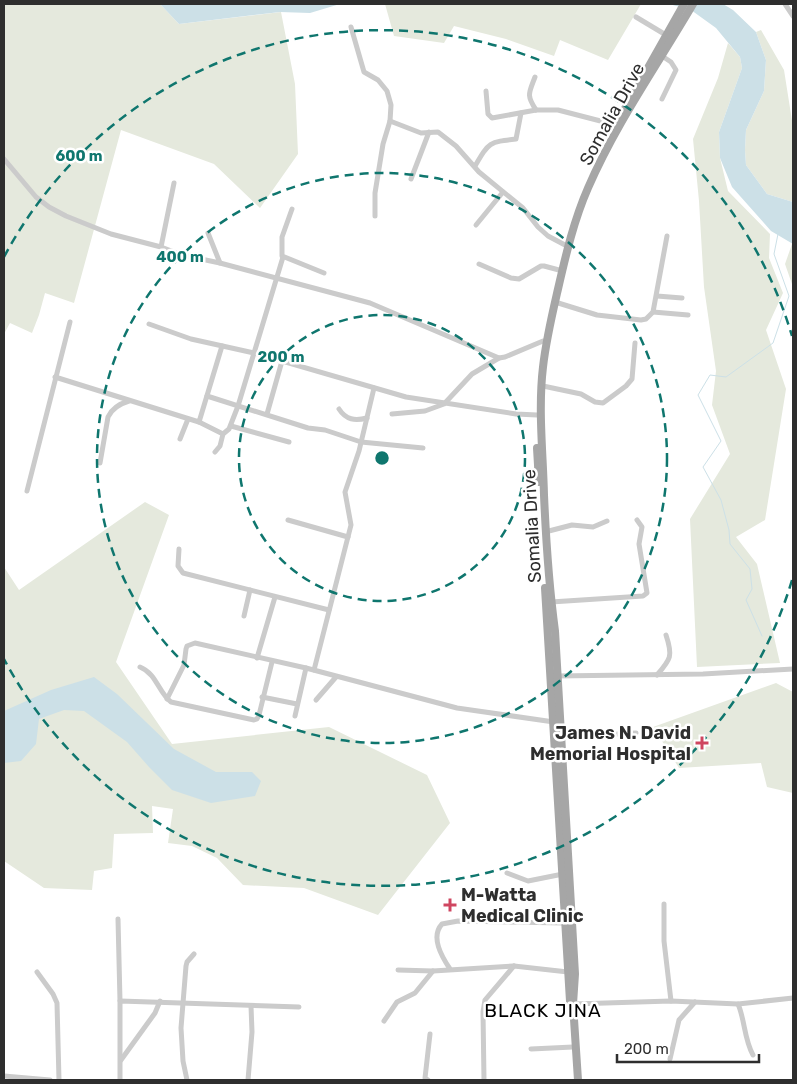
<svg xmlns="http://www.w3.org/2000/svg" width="797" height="1084" font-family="Rubik,sans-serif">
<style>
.green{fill:#e5e9dd}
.water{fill:#cce0e7}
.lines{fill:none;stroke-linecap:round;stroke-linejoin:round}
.stream{stroke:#cce0e7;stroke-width:1}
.street{stroke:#cbcbcb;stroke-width:5}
.primary{stroke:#a6a6a6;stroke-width:8}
.ring{fill:none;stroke:#0f766e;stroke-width:2.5;stroke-dasharray:9 6}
.poi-dot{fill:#cf4660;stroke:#fff;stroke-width:2}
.labels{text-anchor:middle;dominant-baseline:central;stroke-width:5;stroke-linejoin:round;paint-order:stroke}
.street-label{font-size:18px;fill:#2e2e2e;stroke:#fff}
.poi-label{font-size:18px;font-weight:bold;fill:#2e2e2e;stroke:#fff;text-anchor:end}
.neighbourhood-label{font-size:19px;letter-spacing:1px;fill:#000;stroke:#fff}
.centre{fill:#0f766e;stroke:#fff;stroke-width:2.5}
.ring-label{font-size:15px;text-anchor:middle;font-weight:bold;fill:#0f766e;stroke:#fff;stroke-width:5;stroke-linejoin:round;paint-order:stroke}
</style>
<rect width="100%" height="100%" fill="#fff"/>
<g class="green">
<polygon points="4,4 160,4 179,24 281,12 295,84 298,154 260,208 214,164 121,130 74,303 45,293 39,315 32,333 10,323 4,334"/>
<polygon points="385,4 641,4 608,60 560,40 554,56 506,39 454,26 444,43 394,36"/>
<polygon points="761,30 784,70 793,127 793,202 767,194 746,165 745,150 746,130 764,91 766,60 756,32"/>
<polygon points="728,43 740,57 742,68 719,132 720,158 728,191 770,234 769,258 783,293 766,330 786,389 765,520 736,537 757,564 780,663 697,667 690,519 730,454 712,405 716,371 704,287 699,201 693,139 718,78"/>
<polygon points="792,244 793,244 793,287 785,264"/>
<polygon points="145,502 169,515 116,662 172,744 329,727 427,775 450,823 378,915 304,888 243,885 217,858 192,846 168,843 173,809 152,806 153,833 114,834 112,868 94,871 92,890 44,888 4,861 4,567 19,590"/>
<polygon points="776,683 793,692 793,793 767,787 761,763 679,768 653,727"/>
</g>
<g class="water">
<polygon points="160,4 340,4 310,13 280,12 179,24"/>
<polygon points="669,4 723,4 733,10 756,32 766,60 764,91 746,130 745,150 746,165 767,194 793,202 793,244 771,231 732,187 720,158 719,132 742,68 740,57 716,28 691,10"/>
<polygon points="94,677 117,694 174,749 216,772 252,772 261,781 255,796 211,803 172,790 149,767 127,742 84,711 64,710 39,719 36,744 21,761 4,763 4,711 51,690"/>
</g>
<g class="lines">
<polyline class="stream" points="762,636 746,600 752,589 750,569 730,544 729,530 721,500 703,467 721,441 698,395 710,375 726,377 773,343 789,296 774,254 778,234"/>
<g class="street">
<polyline points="785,4 793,16"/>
<polyline points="636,17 666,35"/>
<polyline points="351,27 364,72 378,80 387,91 391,105 390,121 383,144 375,193 375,216"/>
<path d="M535 77C529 93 526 95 536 110"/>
<polyline points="486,91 488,114 492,118 536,110 558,110 616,125"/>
<polyline points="662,99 676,70 671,62 662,56"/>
<polyline points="390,121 421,133 438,132 456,146 479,172 523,208 538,227 548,236 565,245"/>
<polyline points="4,159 36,197 49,207 66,216 111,234 161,247 182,255 220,263 370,303 499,358 505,357 543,341 547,342"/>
<path d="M475 166C489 142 489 142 516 139L521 113"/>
<polyline points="411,179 429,132"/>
<polyline points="292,209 282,237 282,256 324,273"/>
<polyline points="476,225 503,192"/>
<polyline points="208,233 220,263"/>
<polyline points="161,247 174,183"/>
<polyline points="479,264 511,278 519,279 541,266 544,266 559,270"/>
<polyline points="657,296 682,298"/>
<polyline points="555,302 597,315 641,320 646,319 653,312 667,236"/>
<polyline points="653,312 688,315"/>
<polyline points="149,324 191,339 254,353 406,397 516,414 537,415"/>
<polyline points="55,377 199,422 222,346"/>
<polyline points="543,386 581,394 595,402 603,403 626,386 632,379 635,343"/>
<polyline points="207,396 308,428 325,430 361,442 423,448"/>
<path d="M339 409C346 420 355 421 367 418"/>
<polyline points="267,414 282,361"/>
<polyline points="392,414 425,411 444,404 472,374 499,358"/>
<polyline points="199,422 223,434"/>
<polyline points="231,426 289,442"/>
<polyline points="180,439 188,419"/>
<polyline points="215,452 220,446 223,434 229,429 238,406 283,257"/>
<path d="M100 463 108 417C112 408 119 404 129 401"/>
<polyline points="27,491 70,322"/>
<polyline points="288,520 348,537"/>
<polyline points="545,532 572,525 593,527 607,521"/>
<polyline points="179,549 178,566 183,573 329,610"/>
<polyline points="551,602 643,596 647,593 639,544 642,527 637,520"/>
<polyline points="244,616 250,590"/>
<polyline points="257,658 275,597"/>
<path d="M140 667C157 674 158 692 171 702L254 720 257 719 259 715 272 662"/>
<polyline points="314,670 351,525 345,492 359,451 374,388"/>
<path d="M657 675C671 659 673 656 666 635"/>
<polyline points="556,676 703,674 793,669"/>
<polyline points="262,697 297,704"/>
<polyline points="167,699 184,665 186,649 187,646 195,643 306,668 457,708 554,722"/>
<polyline points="316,700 336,677"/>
<polyline points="295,716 306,668"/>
<polyline points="561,737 636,733"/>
<polyline points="507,873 528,881 563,874"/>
<polyline points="664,904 664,941 671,1001"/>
<polyline points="118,919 120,1001"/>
<path d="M450 969C442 957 430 937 442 924L458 921 565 923"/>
<polyline points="398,970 433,971 514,966 568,972"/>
<polyline points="37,972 53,994 57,1003 59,1080"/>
<polyline points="573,1004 671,1001 738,1004 793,998"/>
<path d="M738 1004C745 1020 744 1039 753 1055"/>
<polyline points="384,1021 397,1002 415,993 433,971"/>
<polyline points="531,1049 573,1047"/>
<polyline points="670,1059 679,1020 695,1002"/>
<polyline points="121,1060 155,1013 160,1001"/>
<polyline points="4,1076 50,1080"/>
<polyline points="120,1080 120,1001 299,1007"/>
<polyline points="187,1080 183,1061 181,1028 186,966 187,962 194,954"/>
<polyline points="248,1080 252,1032 251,1006"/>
<polyline points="428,1080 425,1078 430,1034"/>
<polyline points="484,1080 483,1012 485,1000 514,966"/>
</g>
<g class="primary">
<polyline points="618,121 684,4"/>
<polyline points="537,448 539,482"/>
<polyline points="545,588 570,1001"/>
<path d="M578 1080 573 1004 575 974 555 631C549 586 546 541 544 495 543 453 538 409 543 367 546 340 552 315 558 289 566 254 574 220 588 188 616 123 658 64 693 4"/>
</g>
</g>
<g class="ring">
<circle cx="382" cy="458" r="143"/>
<circle cx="382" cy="458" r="285"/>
<path d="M792 580A428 428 0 0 1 4 659M4 257A428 428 0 0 1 792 336"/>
</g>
<g class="poi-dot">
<path d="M699.5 735.5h5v5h5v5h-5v5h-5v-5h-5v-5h5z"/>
<path d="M447.5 897.5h5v5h5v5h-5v5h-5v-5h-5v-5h5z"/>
</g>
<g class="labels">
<g class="street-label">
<text transform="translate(612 114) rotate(-61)">Somalia Drive</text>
<text transform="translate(532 526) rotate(-93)">Somalia Drive</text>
</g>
<g class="poi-label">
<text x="691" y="733">James N. David<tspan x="691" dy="21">Memorial Hospital</tspan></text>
<text x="461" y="895" text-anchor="start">M-Watta<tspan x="461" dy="21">Medical Clinic</tspan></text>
</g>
<g class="neighbourhood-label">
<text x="543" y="1010">BLACK JINA</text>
</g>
</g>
<circle cx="382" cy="458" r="8" class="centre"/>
<g class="ring-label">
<text x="79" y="161">600 m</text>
<text x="180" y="262">400 m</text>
<text x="281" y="362">200 m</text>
</g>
<rect width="797" height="1084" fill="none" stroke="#2e2e2e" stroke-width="10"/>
<path d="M617 1054v8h142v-8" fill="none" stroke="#2e2e2e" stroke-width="2.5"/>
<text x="624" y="1054" font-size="15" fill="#2e2e2e" stroke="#ffffff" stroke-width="4" paint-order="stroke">200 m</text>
</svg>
